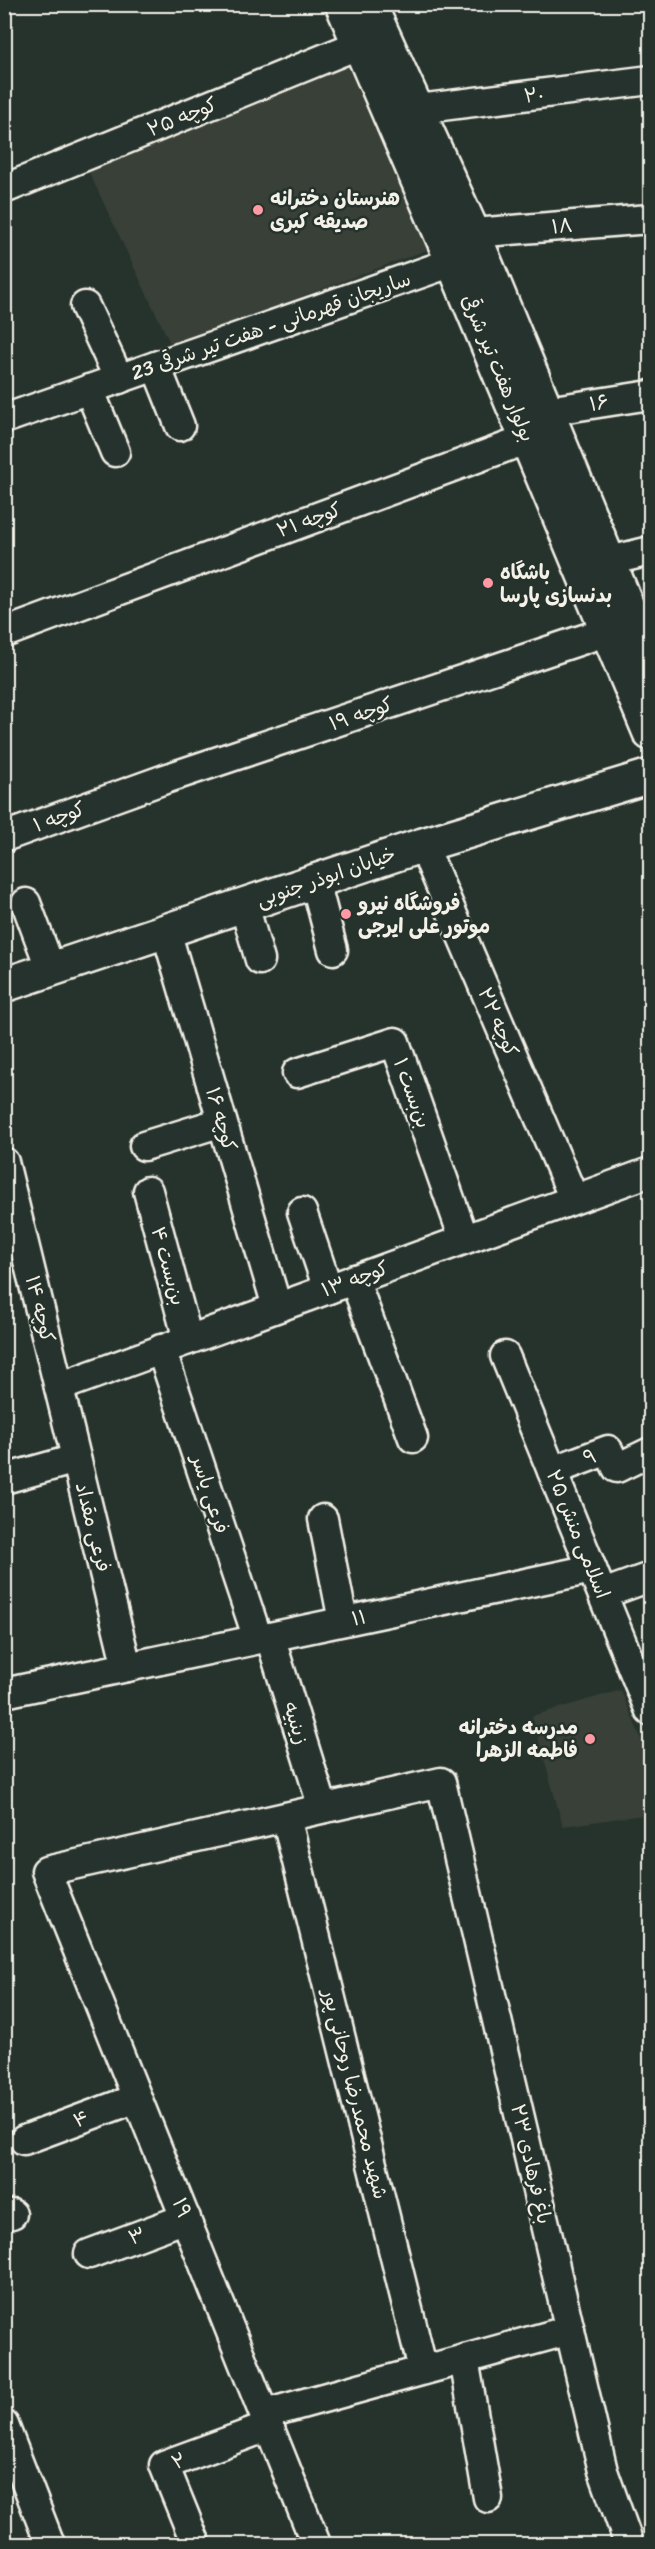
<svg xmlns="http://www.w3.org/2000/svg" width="655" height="2549" font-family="Sriracha,'Playpen Sans Arabic',sans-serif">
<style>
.built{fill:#384137}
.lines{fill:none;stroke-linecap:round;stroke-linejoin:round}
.minor-casing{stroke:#f4f1e8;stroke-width:33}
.tertiary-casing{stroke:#f4f1e8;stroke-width:38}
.secondary-casing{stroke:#f4f1e8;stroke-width:38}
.minor{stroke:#26332d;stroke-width:28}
.tertiary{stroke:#26332d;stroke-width:33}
.secondary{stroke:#26332d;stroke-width:33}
.poi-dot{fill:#ff9aa2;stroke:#26332d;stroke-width:2}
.labels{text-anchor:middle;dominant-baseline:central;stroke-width:5;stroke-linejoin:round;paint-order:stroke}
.street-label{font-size:20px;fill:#f4f1e8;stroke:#26332d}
.poi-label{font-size:20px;font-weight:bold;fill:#f4f1e8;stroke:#26332d;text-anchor:start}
</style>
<rect width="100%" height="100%" fill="#26332d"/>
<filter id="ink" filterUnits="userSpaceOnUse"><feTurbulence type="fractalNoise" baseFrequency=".0167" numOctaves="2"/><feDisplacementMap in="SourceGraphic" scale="12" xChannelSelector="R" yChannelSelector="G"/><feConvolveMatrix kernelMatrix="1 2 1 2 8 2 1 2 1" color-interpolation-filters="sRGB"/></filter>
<g filter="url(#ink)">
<g class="built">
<polygon points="345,61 427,250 171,345 88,170"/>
<polygon points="621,1690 650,1761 650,1814 563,1826 532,1716"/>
</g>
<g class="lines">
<g class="minor-casing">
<g id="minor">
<polyline points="418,109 650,80"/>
<polyline points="4,189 360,44"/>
<polyline points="473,233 650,219"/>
<polyline points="85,306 119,379"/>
<polyline points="156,366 180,426"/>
<polyline points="89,389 115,452"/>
<polyline points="547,411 650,395"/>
<polyline points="4,419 453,262"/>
<polyline points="609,561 650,551"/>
<polyline points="4,633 528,439"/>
<polyline points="4,837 165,779 608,631"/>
<polyline points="423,845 574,1199"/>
<polyline points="315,881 333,950"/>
<polyline points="26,903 51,970"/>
<polyline points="244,905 260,960"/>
<polyline points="166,931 277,1307"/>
<polyline points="297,1073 395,1042 464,1239"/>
<polyline points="144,1146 222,1122"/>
<polyline points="4,1162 127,1667"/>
<polyline points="148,1191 188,1340"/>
<polyline points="302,1212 328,1289"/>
<polyline points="354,1279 413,1438"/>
<polyline points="161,1349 258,1639"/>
<polyline points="505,1356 650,1711"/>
<polyline points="59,1387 650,1172"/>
<polyline points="552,1471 608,1450 617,1468 650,1452"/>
<polyline points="4,1479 76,1459"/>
<polyline points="323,1519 343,1621"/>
<polyline points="603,1594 650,1577"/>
<polyline points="270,1637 323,1808"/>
<polyline points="4,1693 592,1569"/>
<polyline points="286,1817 423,2370"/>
<polyline points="24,2140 137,2098"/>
<polyline points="4,2215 12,2214"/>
<polyline points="89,2254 186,2218"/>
<polyline points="464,2359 488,2498"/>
<polyline points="265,2414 570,2330"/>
<polyline points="4,2425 50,2544"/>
<polyline points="196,2544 164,2465 270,2426"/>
<polyline points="316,2544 46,1871 441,1782 603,2471 629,2544"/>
</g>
</g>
<g class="tertiary-casing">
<polyline id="tertiary" points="4,985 423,845 650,776"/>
</g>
<g class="secondary-casing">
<g id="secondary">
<polyline points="342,4 453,262 650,733"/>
<polyline points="369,4 473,233 650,662"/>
</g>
</g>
<use href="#minor" class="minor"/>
<use href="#tertiary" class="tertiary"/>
<use href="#secondary" class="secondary"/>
</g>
</g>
<g class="poi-dot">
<circle cx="258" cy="210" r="6"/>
<circle cx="488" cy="583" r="6"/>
<circle cx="346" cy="914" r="6"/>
<circle cx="590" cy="1739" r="6"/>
</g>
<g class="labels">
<g class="street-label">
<text transform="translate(534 95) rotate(-7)">۲۰</text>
<text transform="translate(182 117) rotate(-22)">کوچه ۲۵</text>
<text transform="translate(562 226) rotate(-5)">۱۸</text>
<text transform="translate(271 326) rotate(-19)">ساریجان قهرمانی - هفت تیر شرقی 23</text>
<text transform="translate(498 368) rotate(67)">بولوار هفت تیر شرقی</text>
<text transform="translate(599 403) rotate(-9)">۱۶</text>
<text transform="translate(309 520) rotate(-20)">کوچه ۲۱</text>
<text transform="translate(361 714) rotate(-19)">کوچه ۱۹</text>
<text transform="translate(59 817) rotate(-20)">کوچه ۱</text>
<text transform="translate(326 877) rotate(-19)">خیابان ابوذر جنوبی</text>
<text transform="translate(498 1022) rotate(67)">کوچه ۲۲</text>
<text transform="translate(412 1093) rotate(70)">بن‌بست ۱</text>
<text transform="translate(221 1119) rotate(74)">کوچه ۱۶</text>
<text transform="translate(168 1266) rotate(75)">بن‌بست ۴</text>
<text transform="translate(355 1279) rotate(-20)">کوچه ۱۳</text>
<text transform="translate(40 1309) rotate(76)">کوچه ۱۴</text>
<text transform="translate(590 1457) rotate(-21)">۹</text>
<text transform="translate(210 1494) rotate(72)">فرعی یاسر</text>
<text transform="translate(93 1527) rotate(76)">فرعی مقداد</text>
<text transform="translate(578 1534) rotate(68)">اسلامی منش ۲۵</text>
<text transform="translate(359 1618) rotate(-12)">۱۱</text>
<text transform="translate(296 1723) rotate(73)">زینبیه</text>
<text transform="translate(355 2094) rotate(76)">شهید محمدرضا روحانی پور</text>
<text transform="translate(81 2119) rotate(-20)">۴</text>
<text transform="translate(531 2164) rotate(77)">باغ فرهادی ۲۳</text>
<text transform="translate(182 2208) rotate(68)">۱۹</text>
<text transform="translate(137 2236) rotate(-20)">۳</text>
<text transform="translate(179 2461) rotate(-26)">۲</text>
</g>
<g class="poi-label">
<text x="270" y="198">هنرستان دخترانه<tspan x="270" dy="23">صدیقه کبری</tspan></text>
<text x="500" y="572">باشگاه<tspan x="500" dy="23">بدنسازی پارسا</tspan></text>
<text x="358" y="903">فروشگاه نیرو<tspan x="358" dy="23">موتور علی ایرجی</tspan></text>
<text x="578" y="1727" text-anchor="end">مدرسه دخترانه<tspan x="578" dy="23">فاطمه الزهرا</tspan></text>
</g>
</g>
<rect width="655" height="2549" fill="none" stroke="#26332d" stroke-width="24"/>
<rect x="12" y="12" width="631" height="2525" fill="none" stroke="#f4f1e8" stroke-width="2" filter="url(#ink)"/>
</svg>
